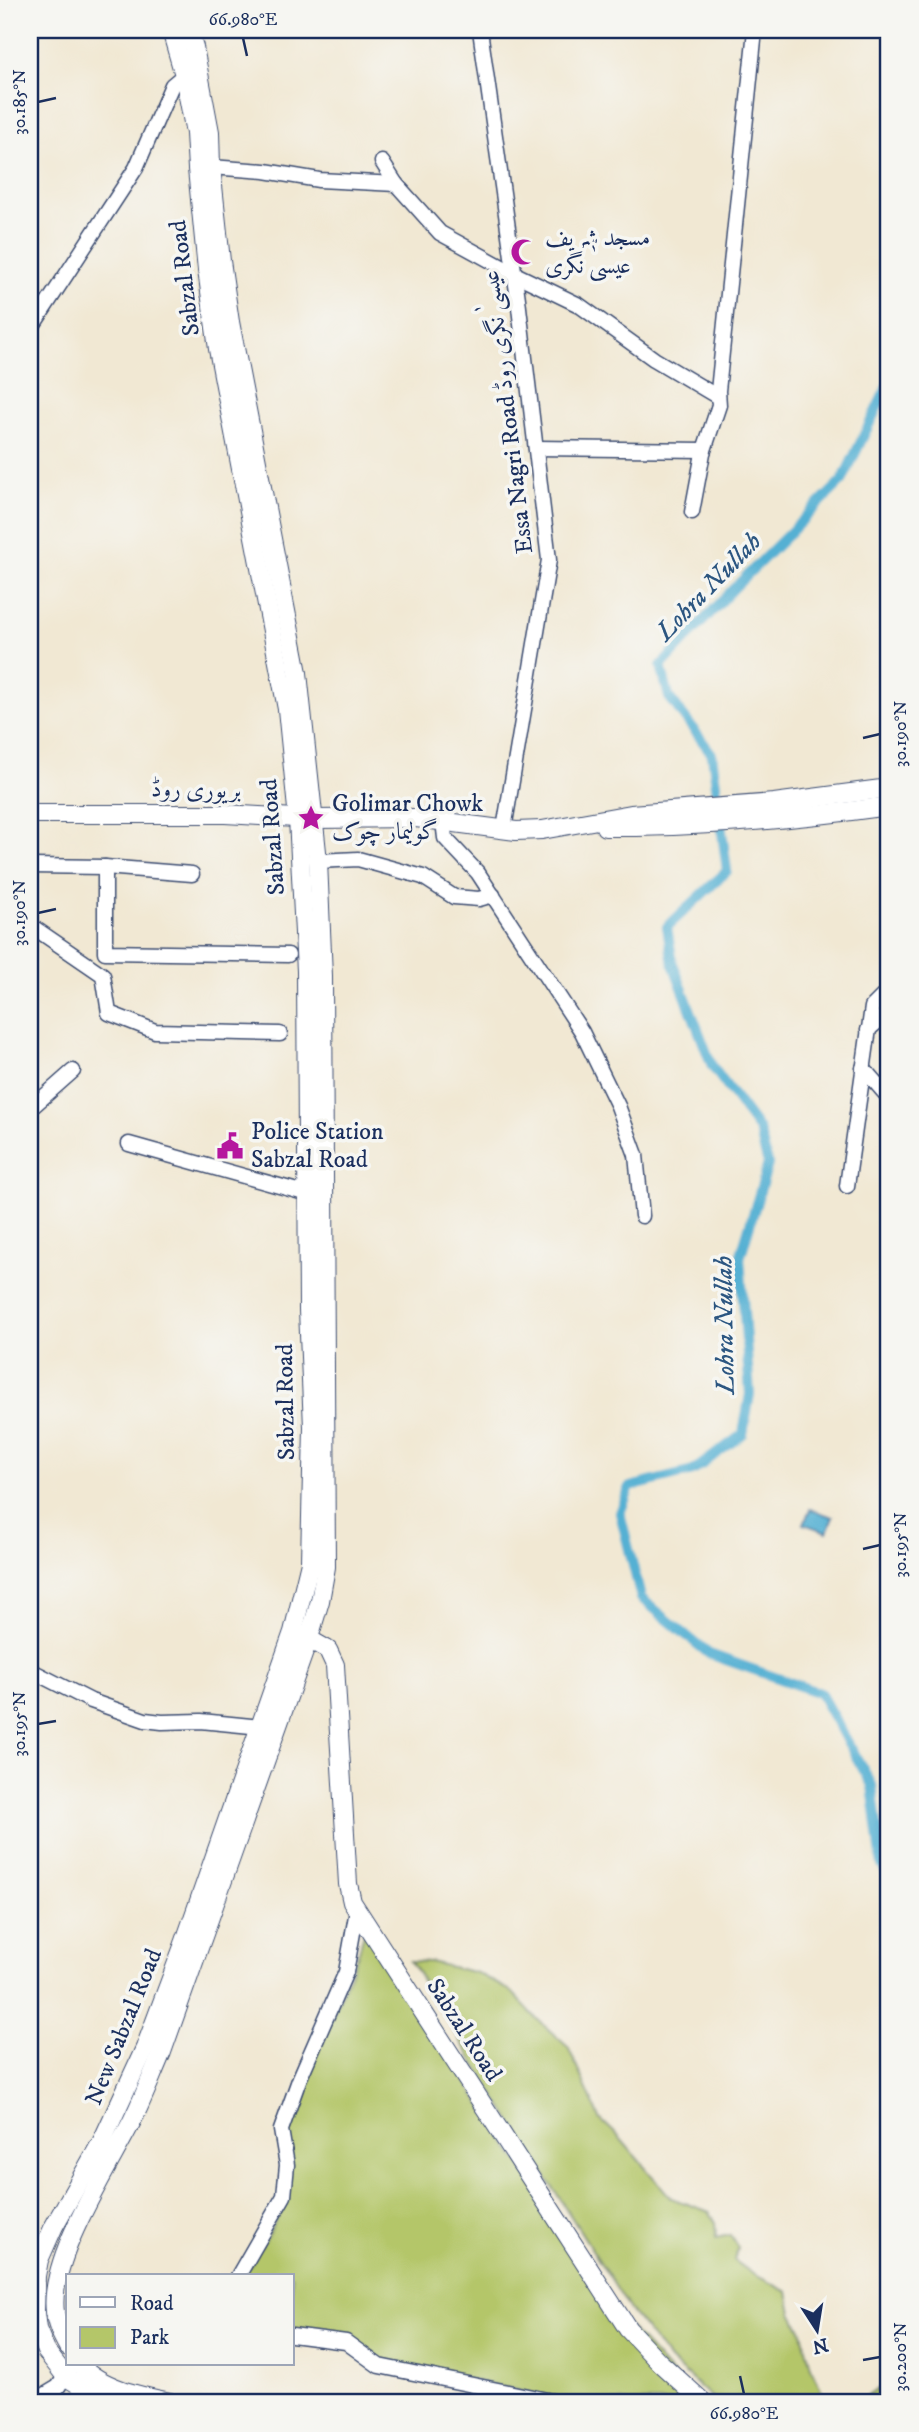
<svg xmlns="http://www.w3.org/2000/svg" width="919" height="2432" font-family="'IM FELL DW Pica',Amiri,serif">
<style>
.green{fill:#b4c669;stroke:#687a64;stroke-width:2}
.water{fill:#55b0d3;stroke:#387098;stroke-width:2}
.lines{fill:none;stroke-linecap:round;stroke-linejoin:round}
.canal{stroke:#55b0d3;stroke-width:10}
.minor-casing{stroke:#3b4b70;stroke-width:17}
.major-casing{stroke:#3b4b70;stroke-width:20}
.minor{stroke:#fff;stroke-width:14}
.major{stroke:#fff;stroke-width:18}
.ticks{fill:none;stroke:#1b2f5e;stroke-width:2.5}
.labels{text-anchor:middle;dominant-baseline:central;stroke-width:7;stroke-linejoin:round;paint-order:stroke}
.poi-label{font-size:24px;fill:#1b2f5e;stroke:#f6f6f2;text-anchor:start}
.street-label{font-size:24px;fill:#1b2f5e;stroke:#f6f6f2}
.water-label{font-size:26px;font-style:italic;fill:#2c5681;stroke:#f6f6f2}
.neatline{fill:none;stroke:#1b2f5e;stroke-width:2.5}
.ticks-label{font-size:18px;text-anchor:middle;fill:#1b2f5e}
</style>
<rect width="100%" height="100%" fill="#f6f6f2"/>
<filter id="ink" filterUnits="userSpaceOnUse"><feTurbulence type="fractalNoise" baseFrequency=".0143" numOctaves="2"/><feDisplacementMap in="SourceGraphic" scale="14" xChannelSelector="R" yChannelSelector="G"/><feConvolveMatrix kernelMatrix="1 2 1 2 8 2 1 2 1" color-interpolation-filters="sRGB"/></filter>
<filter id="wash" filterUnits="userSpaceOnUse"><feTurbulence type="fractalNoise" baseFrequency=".00686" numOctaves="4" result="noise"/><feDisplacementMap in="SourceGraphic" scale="28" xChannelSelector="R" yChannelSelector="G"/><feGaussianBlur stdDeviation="1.57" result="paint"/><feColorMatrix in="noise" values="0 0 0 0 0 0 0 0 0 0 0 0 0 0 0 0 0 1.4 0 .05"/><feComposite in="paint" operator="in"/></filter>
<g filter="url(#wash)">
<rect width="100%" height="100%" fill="#f1e8d3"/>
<g class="green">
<polygon points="366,1927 618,2315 697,2402 569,2402 385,2361 292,2329 292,2276 244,2276 283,2208 286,2126 358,1954"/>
<polygon points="410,1961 430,1962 477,1973 512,1992 537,2019 568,2047 600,2119 619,2137 671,2198 710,2212 715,2222 716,2238 730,2235 738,2248 735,2261 753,2274 788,2292 792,2313 801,2329 811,2367 826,2402 717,2402 671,2361 632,2313"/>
<polygon points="889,2382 889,2402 858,2402"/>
</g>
<polygon class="water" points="810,1509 833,1517 827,1532 804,1524"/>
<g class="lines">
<polyline class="canal" points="889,383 842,481 733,589 661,666 669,697 712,754 727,871 667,927 673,964 712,1066 759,1130 768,1164 740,1258 750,1394 743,1434 693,1471 630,1487 620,1513 641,1598 709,1654 820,1693 872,1785 882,1865 889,1877"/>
</g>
</g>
<g filter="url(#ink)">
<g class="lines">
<g class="minor-casing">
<g id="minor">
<polyline points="480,30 518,299 549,560 504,829"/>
<polyline points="382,162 396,184 440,233 515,274 579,305 654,359 718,397"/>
<polyline points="211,167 265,171 319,180 396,184"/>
<polyline points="30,330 136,168 172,85 184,75"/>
<polyline points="536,448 704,450"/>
<polyline points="692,512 703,453 719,405 718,391 755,30"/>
<polyline points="443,821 445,838 478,873 582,1032 618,1106 636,1155 642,1216"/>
<polyline points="318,861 358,859 423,877 454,897 479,899 493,895"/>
<polyline points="30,866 105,867 192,874"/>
<polyline points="105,867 105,952 288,955"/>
<polyline points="30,925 103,975 109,1013 155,1031 280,1034"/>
<polyline points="868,1030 889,1012"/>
<polyline points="863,1068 889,1098"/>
<polyline points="30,1109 73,1071"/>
<polyline points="129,1144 308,1194"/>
<polyline points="847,1186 872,1007 889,990"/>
<polyline points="30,1670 91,1701 145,1720 162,1722 201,1721 261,1727"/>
<polyline points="238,2276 284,2196 287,2165 281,2130 299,2080 346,1972 357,1910"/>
<polyline points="292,2335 346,2342 379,2366 557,2402"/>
<polyline points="33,2402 58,2387 73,2364"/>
</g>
</g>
<g class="major-casing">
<g id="major">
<polyline points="30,814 225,814 314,819 416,818 516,831 542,830 631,814 774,803 889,788"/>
<path d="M605 827C700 828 795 819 889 806"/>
<polyline points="300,1634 328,1650 335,1665 348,1884 352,1902 628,2329 659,2362 703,2402"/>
<path d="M68 2347C62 2336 56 2325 55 2312 48 2259 107 2170 132 2121 143 2099 152 2075 162 2052L309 1638 320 1601 326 1567 323 976 318 861 298 673 230 322 221 261 211 167 210 132 194 47 188 30"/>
<path d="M80 2364C100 2388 140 2396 170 2402"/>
<polyline points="116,2402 86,2389 66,2377 46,2351 37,2329 35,2313 36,2276 39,2260 54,2226 102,2141 145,2048 184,1944 293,1632 310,1562 313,1427 308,1310 306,971 298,819 287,709 218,349 207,270 197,169 195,133 184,75 171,30"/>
</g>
</g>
<use href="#minor" class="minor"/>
<use href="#major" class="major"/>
</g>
</g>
<path class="ticks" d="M243 38 247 56M38 102 56 98M863 738 880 734M38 913 56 909M863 1549 880 1545M38 1724 56 1721M863 2360 880 2357M740 2376 744 2394"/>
<defs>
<g id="mosque-bare" transform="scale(2.1)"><path d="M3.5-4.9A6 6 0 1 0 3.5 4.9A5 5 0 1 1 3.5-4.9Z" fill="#b5179e" stroke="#f6f6f2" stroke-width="2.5" paint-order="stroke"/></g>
<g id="sight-bare" transform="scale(2.1)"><path d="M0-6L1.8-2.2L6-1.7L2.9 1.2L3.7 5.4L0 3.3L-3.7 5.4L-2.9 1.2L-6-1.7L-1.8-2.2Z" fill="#b5179e" stroke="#f6f6f2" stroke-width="2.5" paint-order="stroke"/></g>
<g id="civic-bare" transform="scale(2.1)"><path d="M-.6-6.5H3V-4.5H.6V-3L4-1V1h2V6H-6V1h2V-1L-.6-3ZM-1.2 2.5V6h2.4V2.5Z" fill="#b5179e" stroke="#f6f6f2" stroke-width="2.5" paint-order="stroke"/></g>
</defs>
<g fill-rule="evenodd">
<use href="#mosque-bare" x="524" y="252"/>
<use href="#sight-bare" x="311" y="818"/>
<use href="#civic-bare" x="230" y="1146"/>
</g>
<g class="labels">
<g class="poi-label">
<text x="545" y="238">مسجد شریف<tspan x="545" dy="28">عیسیٰ نگری</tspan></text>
<text x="332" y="804">Golimar Chowk<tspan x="332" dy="28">گولیمار چوک</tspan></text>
<text x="251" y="1132">Police Station<tspan x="251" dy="28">Sabzal Road</tspan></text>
</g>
<g class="street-label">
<text transform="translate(185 278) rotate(-97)">Sabzal Road</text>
<text transform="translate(508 412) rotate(-97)">Essa Nagri Road عیسیٰ نگری روڈ</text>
<text transform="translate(196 790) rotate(1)">بریوری روڈ</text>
<text transform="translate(273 837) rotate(-94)">Sabzal Road</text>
<text transform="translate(286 1402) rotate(-91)">Sabzal Road</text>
<text transform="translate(124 2027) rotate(-68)">New Sabzal Road</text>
<text transform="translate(464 2030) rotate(57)">Sabzal Road</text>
</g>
<g class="water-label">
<text transform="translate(709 587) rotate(-46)">Lohra Nullah</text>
<text transform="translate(725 1325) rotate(-91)">Lohra Nullah</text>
</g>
</g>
<rect width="919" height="2432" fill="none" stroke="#f6f6f2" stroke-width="77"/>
<rect x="66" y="2274" width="228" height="91" fill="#f6f6f2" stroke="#9ea6b7" stroke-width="2"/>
<rect x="80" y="2297" width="35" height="10" fill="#ffffff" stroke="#9ea6b7" stroke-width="2"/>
<text x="130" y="2310" font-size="21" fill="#1b2f5e">Road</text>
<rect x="80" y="2327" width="35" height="21" fill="#b4c669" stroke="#9ea6b7" stroke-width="2"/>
<text x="130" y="2344" font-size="21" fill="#1b2f5e">Park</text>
<g transform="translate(817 2330) rotate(168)" stroke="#f6f6f2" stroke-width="5" paint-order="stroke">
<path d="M0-5L12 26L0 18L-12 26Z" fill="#1b2f5e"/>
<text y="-10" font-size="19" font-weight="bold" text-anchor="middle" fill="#1b2f5e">N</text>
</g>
<rect x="38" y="38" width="842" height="2356" class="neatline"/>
<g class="ticks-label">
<text x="243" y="25">66.980°E</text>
<text transform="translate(19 102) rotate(-90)" y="6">30.185°N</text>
<text transform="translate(900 734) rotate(-90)" y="6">30.190°N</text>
<text transform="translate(19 913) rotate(-90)" y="6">30.190°N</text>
<text transform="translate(900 1545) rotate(-90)" y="6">30.195°N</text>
<text transform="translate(19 1724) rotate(-90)" y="6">30.195°N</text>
<text transform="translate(900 2357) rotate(-90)" y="6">30.200°N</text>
<text x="744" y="2419">66.980°E</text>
</g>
</svg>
